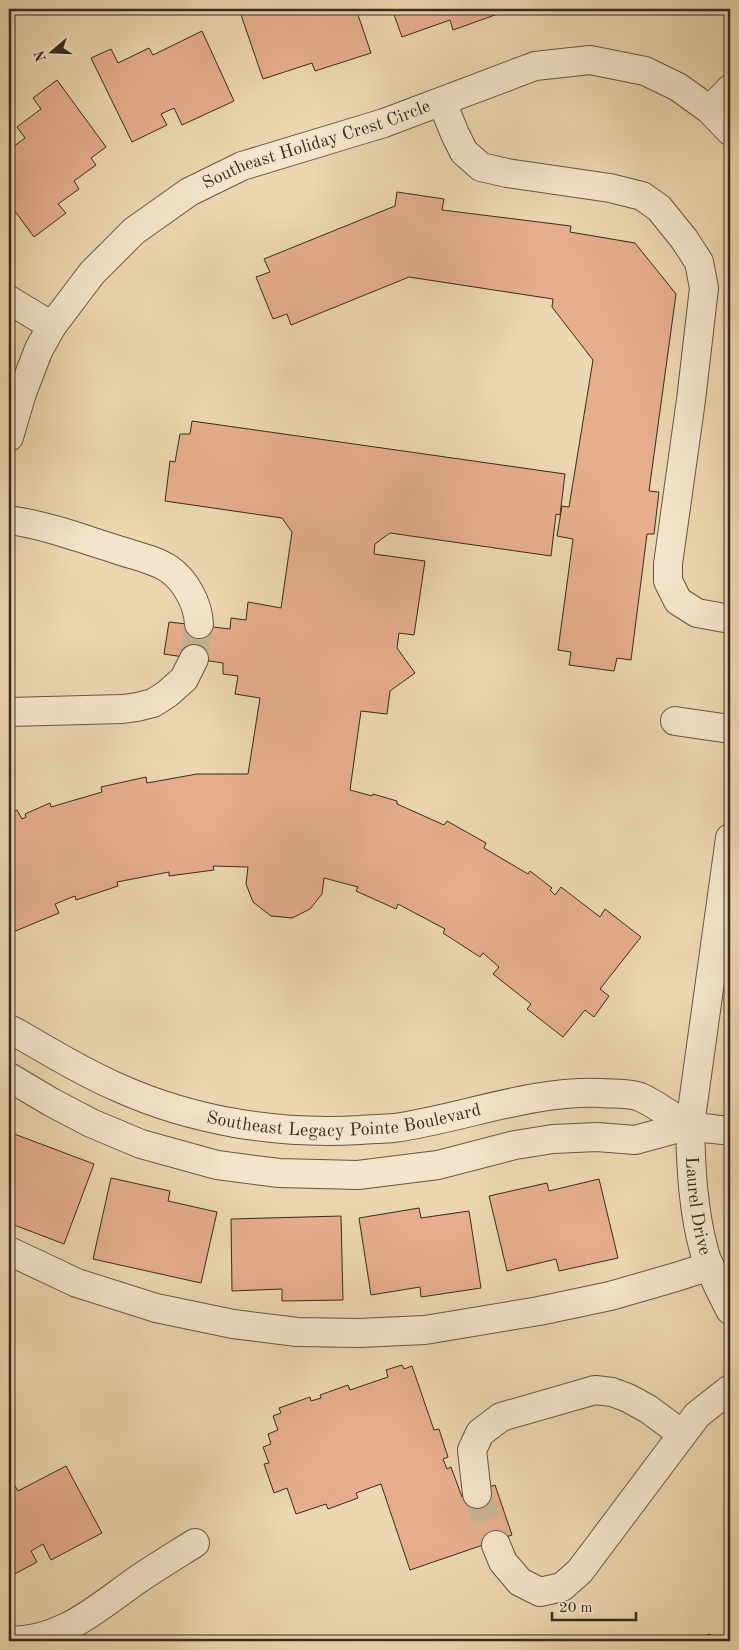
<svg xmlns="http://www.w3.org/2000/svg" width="739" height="1650" font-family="'Old Standard TT',serif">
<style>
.building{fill:#e6ae8e;stroke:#372b1f}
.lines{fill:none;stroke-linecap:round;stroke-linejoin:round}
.minor-tunnel{stroke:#c8b492;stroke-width:28;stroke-dasharray:28 14;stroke-linecap:butt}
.minor-casing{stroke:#645643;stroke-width:30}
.minor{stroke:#f3e4cb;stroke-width:28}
.labels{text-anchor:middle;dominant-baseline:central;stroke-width:4;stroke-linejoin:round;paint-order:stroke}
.street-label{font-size:18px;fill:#372b1f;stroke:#f3e4cb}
</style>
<rect width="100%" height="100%" fill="#ecd6af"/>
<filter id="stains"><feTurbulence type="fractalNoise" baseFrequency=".004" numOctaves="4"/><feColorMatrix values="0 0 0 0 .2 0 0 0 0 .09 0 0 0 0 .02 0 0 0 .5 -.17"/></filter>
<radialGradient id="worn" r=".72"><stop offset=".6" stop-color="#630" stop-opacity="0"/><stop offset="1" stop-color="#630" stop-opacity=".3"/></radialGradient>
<g class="building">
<polygon points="239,9 356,9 371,53 315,71 312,63 263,79"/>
<polygon points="392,9 509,9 509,10 453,30 450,20 402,37"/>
<polygon points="202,31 234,101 182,125 174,108 161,114 167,125 132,142 91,58 111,49 118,63 149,48 153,55"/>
<polygon points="57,80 106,147 91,158 96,165 74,181 79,189 58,204 66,213 34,237 9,203 9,150 25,138 17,127 41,109 33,98"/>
<polygon points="397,192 444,199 442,210 571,226 570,232 635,243 676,294 649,491 659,492 654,534 647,534 631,660 617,658 614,671 569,665 571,652 558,650 573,539 557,536 562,506 569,507 593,360 552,307 553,299 409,277 291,325 287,314 273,319 256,277 270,272 264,259 395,206"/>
<polygon points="192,421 565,474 560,515 556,514 551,556 390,533 375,544 374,554 425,561 414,635 399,633 397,648 415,673 390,691 387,714 361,711 350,790 372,796 373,794 397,801 397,804 444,825 447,821 486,843 484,848 528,874 530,871 552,888 550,890 555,895 561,887 600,917 605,909 641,937 600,989 609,996 594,1017 585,1010 563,1037 527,1009 531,1004 493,974 499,967 483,953 480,957 443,933 445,929 398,904 396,909 356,891 358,887 324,878 322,894 310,909 292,918 271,916 253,902 246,884 248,867 213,866 214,870 169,876 169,872 117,882 118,886 76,900 75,896 55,904 59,913 13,932 15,938 9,941 9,813 17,810 22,819 26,817 25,814 50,803 51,807 102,792 101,787 146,777 147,783 197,774 248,774 260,698 235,694 238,676 223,674 223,663 164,654 169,622 230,629 231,618 246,620 248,602 281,608 292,532 282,518 165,501 170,461 175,462 180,434 190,434"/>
<polygon points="9,1132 94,1164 64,1244 9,1223 12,1211 9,1209"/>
<polygon points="111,1178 170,1191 168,1201 217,1212 201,1283 93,1259"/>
<polygon points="599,1179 618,1258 559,1271 556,1259 507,1271 489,1196 547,1183 549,1191"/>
<polygon points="419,1208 421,1218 469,1211 481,1288 421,1297 420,1287 371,1295 359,1218"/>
<polygon points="341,1216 343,1300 282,1301 282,1289 232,1291 231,1219"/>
<polygon points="402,1365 404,1369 412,1366 434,1430 439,1429 448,1457 443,1459 447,1469 451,1467 462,1497 495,1485 512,1535 410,1570 381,1484 356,1493 358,1498 328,1509 326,1504 296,1514 287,1488 274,1493 264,1464 269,1463 263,1447 271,1444 268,1434 278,1430 273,1416 281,1413 279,1408 310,1397 311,1401 321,1398 320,1395 348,1385 350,1390 388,1377 386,1370"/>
<polygon points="66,1466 102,1533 51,1560 43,1544 31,1551 37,1562 9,1577 9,1489 15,1486 18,1491"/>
<polygon points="710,1634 712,1641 690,1641"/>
</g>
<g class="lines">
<g class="minor-tunnel">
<polyline points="194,659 199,624"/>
<polyline points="477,1494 496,1545"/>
</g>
<g class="minor-casing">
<g id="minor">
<polyline points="442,102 455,134 464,152 481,167 507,173 610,188 642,196 659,208 684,239 699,262 704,288 691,400 668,564 668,581 678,601 697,613 730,619"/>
<polyline points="710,110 730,89"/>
<polyline points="9,300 52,326"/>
<path id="s1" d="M9 437 22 393 39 349 52 326 92 273 134 231 189 192 242 166 384 123 535 66 590 60 645 71 678 87 710 110 730 131"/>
<path d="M9 520C45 525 80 538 115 549 132 555 154 559 169 569 186 581 198 604 199 624"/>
<polyline points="9,712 123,709 137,707 153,703 167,694 184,679 194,659"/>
<polyline points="675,721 730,729"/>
<path id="s2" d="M730 838 690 1125C691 1169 693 1212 705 1254 711 1274 721 1292 730 1310"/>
<path id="s3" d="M9 1029 17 1033C50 1052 82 1072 117 1087 192 1121 278 1135 360 1130 371 1129 383 1129 394 1128 464 1118 531 1090 602 1093 612 1094 631 1093 640 1097 657 1104 672 1118 689 1125 701 1129 718 1129 730 1131"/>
<polyline points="9,1077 51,1102 91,1123 141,1144 217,1165 279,1173 358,1175 438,1165 515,1145 553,1139 597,1137 635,1140 690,1125"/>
<polyline points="9,1251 77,1283 156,1308 233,1324 297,1332 359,1333 425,1330 539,1311 610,1296 676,1277 710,1266"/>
<polyline points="477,1494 472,1450 480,1433 501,1417 595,1390 612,1392 628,1398 648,1409 682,1434"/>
<polyline points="496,1545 503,1562 520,1582 540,1592 562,1587 580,1571 697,1415 730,1389"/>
<path d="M9 1641C62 1641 96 1609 137 1580 156 1567 176 1555 195 1543"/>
</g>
</g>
<use href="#minor" class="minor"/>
</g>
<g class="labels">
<g class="street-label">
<text stroke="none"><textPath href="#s1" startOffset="449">Southeast Holiday Crest Circle</textPath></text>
<text stroke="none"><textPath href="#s3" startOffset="356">Southeast Legacy Pointe Boulevard</textPath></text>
<text stroke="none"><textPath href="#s2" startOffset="371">Laurel Drive</textPath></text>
</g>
</g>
<rect width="739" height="1650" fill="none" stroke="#ecd6af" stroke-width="30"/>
<rect x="10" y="10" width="719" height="1630" fill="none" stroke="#372b1f" stroke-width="2.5"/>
<rect x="15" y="15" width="709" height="1620" fill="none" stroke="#372b1f"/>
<g transform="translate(52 52) rotate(251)" stroke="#f3e4cb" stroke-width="4" paint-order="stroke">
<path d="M0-4L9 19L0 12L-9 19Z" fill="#372b1f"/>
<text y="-8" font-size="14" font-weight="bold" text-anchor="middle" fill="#372b1f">N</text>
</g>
<path d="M552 1612v8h84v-8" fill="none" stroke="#372b1f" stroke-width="2.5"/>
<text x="559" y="1612" font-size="15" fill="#372b1f" stroke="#f3e4cb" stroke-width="4" paint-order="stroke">20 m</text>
<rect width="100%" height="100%" filter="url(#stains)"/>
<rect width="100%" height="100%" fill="url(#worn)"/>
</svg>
